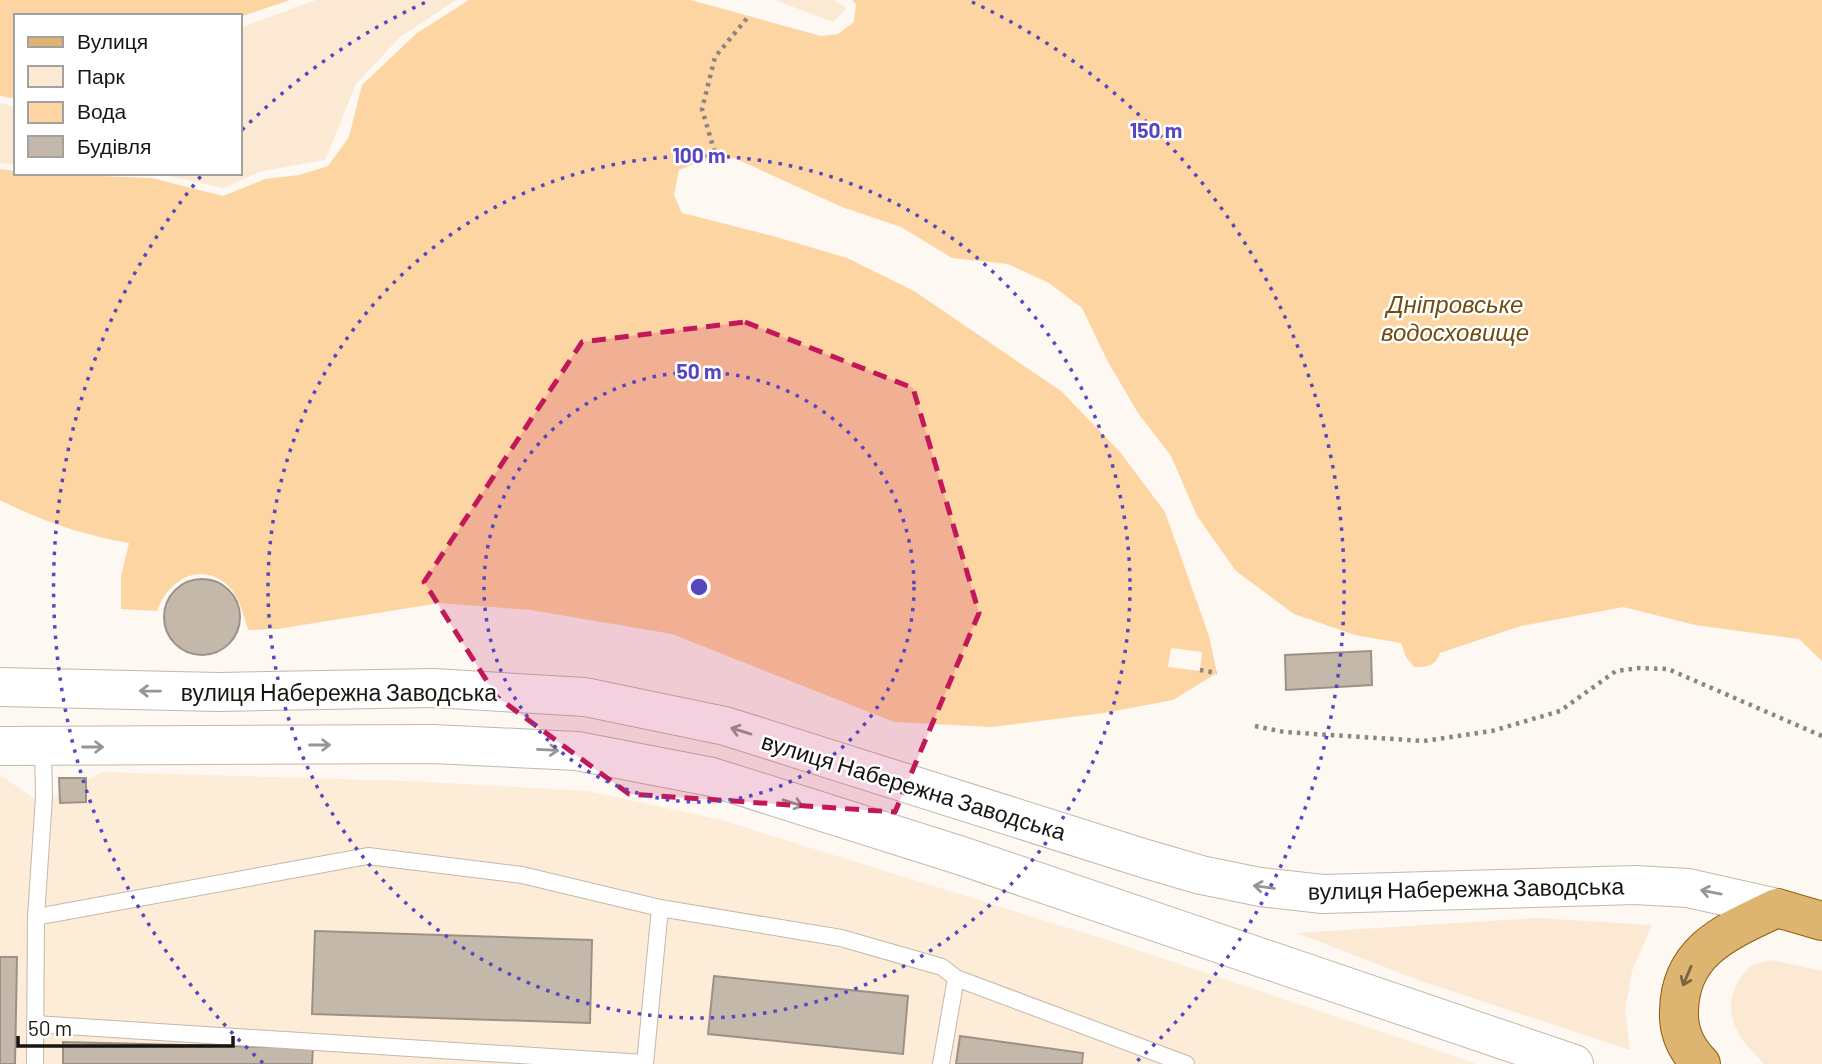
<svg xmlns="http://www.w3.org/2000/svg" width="1822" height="1064" font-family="Barlow,sans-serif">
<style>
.built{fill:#fdecd7}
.green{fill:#fbe9d3}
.water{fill:#fdd5a3}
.pier{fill:#fdf8f2}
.building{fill:#c4b8aa;stroke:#9c9184;stroke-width:2}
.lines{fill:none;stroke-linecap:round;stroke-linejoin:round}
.lane-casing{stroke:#c3b8aa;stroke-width:18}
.secondary-casing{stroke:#c3b8aa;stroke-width:40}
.primary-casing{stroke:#895d10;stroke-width:40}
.path{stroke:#8a8680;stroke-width:4.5;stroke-dasharray:3.5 5;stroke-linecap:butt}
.lane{stroke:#fff;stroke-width:16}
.secondary{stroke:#fff;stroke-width:38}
.primary{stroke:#ddb570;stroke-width:38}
.oneway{stroke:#989693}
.oneway2{stroke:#7b6540}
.marked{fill:#c2185b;fill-opacity:0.2;stroke:#c2185b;stroke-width:5;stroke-dasharray:14 9;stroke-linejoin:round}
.ring{fill:none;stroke:#5747bf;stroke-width:3.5;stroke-dasharray:3.5 7}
.labels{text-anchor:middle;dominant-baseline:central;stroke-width:5;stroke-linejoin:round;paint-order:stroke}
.street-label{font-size:23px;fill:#191510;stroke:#fff}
.water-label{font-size:24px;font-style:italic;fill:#714c11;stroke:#fff}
.centre{fill:#5747bf;stroke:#fff;stroke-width:3.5}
.ring-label{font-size:21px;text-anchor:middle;font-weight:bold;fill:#5747bf;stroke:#fff;stroke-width:5;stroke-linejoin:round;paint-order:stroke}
</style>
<rect width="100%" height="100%" fill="#fdf8f2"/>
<polygon class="built" points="102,772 408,781 588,791 721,820 1107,940 1477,1064 0,1064 0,775 32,797 59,797 59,778 86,778 86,781"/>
<g class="green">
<polygon points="316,0 456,0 400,37 356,84 325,160 262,171 223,188 156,173 240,173 240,28"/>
<polygon points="775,0 834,0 846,8 833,22"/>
<polygon points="0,103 16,107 16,165 0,163"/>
<polygon points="1537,918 1652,925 1632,971 1625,1010 1630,1050 1418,980 1297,933"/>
<path d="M1772 960 1822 971V1064H1764C1743 1042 1722 1020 1735 988 1738 981 1744 971 1751 966 1757 963 1766 962 1772 960Z"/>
</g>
<g class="water">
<polygon points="0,0 290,0 240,17 16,16 16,99 0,96"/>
<path d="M469 0H691L821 36 838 34 854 22 856 4 852 0H1822V661L1799 639 1695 625 1623 607 1521 626 1440 653C1435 667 1427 667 1414 667L1406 657 1401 643 1355 635 1294 614 1236 571 1197 516 1171 456 1138 413 1108 362 1082 308 1049 283 1008 264 952 258 901 227 842 207 734 158 702 161 679 170 674 195 682 213 773 236 847 258 914 291 1061 391 1120 452 1165 512 1209 636 1217 673 1173 700 1104 713 992 727 894 722 672 634 530 610 440 603 277 629 248 630C244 618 241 601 232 590 205 559 169 577 157 611L121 609V576L129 543C83 535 41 521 0 500V169L16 171V173L152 178 223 196 265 179 299 175 328 166 349 137 362 85 417 33Z"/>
</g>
<polygon class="pier" points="1171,648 1202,652 1200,671 1168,667"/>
<g class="building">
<circle cx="202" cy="617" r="38"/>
<polygon points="1371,651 1372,685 1286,690 1285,655"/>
<polygon points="59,778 86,778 86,802 60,803"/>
<polygon points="315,931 592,940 590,1023 312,1014"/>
<polygon points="0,957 17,957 15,1064 0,1064"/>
<polygon points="714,976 908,996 903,1054 708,1034"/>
<polygon points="960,1036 1083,1053 1082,1064 956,1064"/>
<polygon points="63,1042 313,1048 312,1064 63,1064"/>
</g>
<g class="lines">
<g class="lane-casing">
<g id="lane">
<polyline points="36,917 368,856 522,875 660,908 841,938 942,967 956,978 1186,1064"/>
<polyline points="35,1024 644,1063"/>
<polyline points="35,1064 36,917 44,797 43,747"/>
<polyline points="645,1064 660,908"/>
<polyline points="941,1064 956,978"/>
</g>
</g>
<g class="secondary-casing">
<g id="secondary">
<polyline points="0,687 218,692 433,688 585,697 725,726 1146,859 1201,875 1260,887 1323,894 1635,885 1688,888 1777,908"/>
<polyline points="0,746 433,744 577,751 712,777 962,856 1574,1064"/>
</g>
</g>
<g class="primary-casing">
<path id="primary" d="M1701 1064C1686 1049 1678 1032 1679 1011 1680 949 1729 931 1777 908L1822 921"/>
</g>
<g class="path">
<polyline points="717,160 702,109 715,57 748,17"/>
<polyline points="1200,670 1217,673"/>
<polyline points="1255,726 1284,732 1424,741 1492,731 1560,711 1616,671 1639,668 1668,669 1822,736"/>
</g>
<use href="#lane" class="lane"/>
<use href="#secondary" class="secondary"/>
<use href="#primary" class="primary"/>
</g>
<defs><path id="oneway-shaft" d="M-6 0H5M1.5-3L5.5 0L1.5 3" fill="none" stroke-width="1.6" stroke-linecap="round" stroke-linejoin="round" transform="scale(1.75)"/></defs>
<g class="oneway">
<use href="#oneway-shaft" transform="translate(150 691) rotate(-179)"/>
<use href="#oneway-shaft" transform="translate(741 731) rotate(-163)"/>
<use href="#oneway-shaft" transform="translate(320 745)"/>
<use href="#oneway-shaft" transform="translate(93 747)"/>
<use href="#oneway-shaft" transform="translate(548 750) rotate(3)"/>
<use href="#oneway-shaft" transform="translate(793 803) rotate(17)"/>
<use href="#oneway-shaft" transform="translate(1264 887) rotate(-172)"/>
<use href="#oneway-shaft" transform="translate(1711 892) rotate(-169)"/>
</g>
<use class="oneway2" href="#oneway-shaft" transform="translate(1687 976) rotate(113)"/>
<path class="marked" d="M745 322 913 388 979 613 895 812 629 794 497 697 424 582 582 342Z"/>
<g class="ring">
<circle cx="699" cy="587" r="215"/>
<circle cx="699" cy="587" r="431"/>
<path d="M263 1063A646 646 0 0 1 201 176M242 130A646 646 0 0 1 426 2M972 2A646 646 0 0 1 1135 1063"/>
</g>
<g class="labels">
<g class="street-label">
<text x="339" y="692">вулиця Набережна Заводська</text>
<text transform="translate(914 786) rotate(17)">вулиця Набережна Заводська</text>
<text transform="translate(1466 888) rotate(-1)">вулиця Набережна Заводська</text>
</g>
<g class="water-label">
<text x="1455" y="303">Дніпровське<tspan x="1455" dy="28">водосховище</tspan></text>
</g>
</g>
<circle cx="699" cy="587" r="10" class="centre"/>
<g class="ring-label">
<text x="1156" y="138">150 m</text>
<text x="699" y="163">100 m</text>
<text x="699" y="379">50 m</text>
</g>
<rect x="14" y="14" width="228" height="161" fill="#ffffff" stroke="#a3a19f" stroke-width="2"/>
<rect x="28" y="37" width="35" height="10" fill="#ddb570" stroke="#a3a19f" stroke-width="2"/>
<text x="77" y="49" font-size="21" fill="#191510">Вулиця</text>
<rect x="28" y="66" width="35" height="21" fill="#fbe9d3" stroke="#a3a19f" stroke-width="2"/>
<text x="77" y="84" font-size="21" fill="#191510">Парк</text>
<rect x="28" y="102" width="35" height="21" fill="#fdd5a3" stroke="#a3a19f" stroke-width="2"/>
<text x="77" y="119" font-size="21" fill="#191510">Вода</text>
<rect x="28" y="136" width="35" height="21" fill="#c4b8aa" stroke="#a3a19f" stroke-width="2"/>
<text x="77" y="154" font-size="21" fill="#191510">Будівля</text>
<path d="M18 1036v10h215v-10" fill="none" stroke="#191510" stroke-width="3.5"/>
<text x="28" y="1036" font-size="21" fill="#191510" stroke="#ffffff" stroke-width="5" paint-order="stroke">50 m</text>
</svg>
